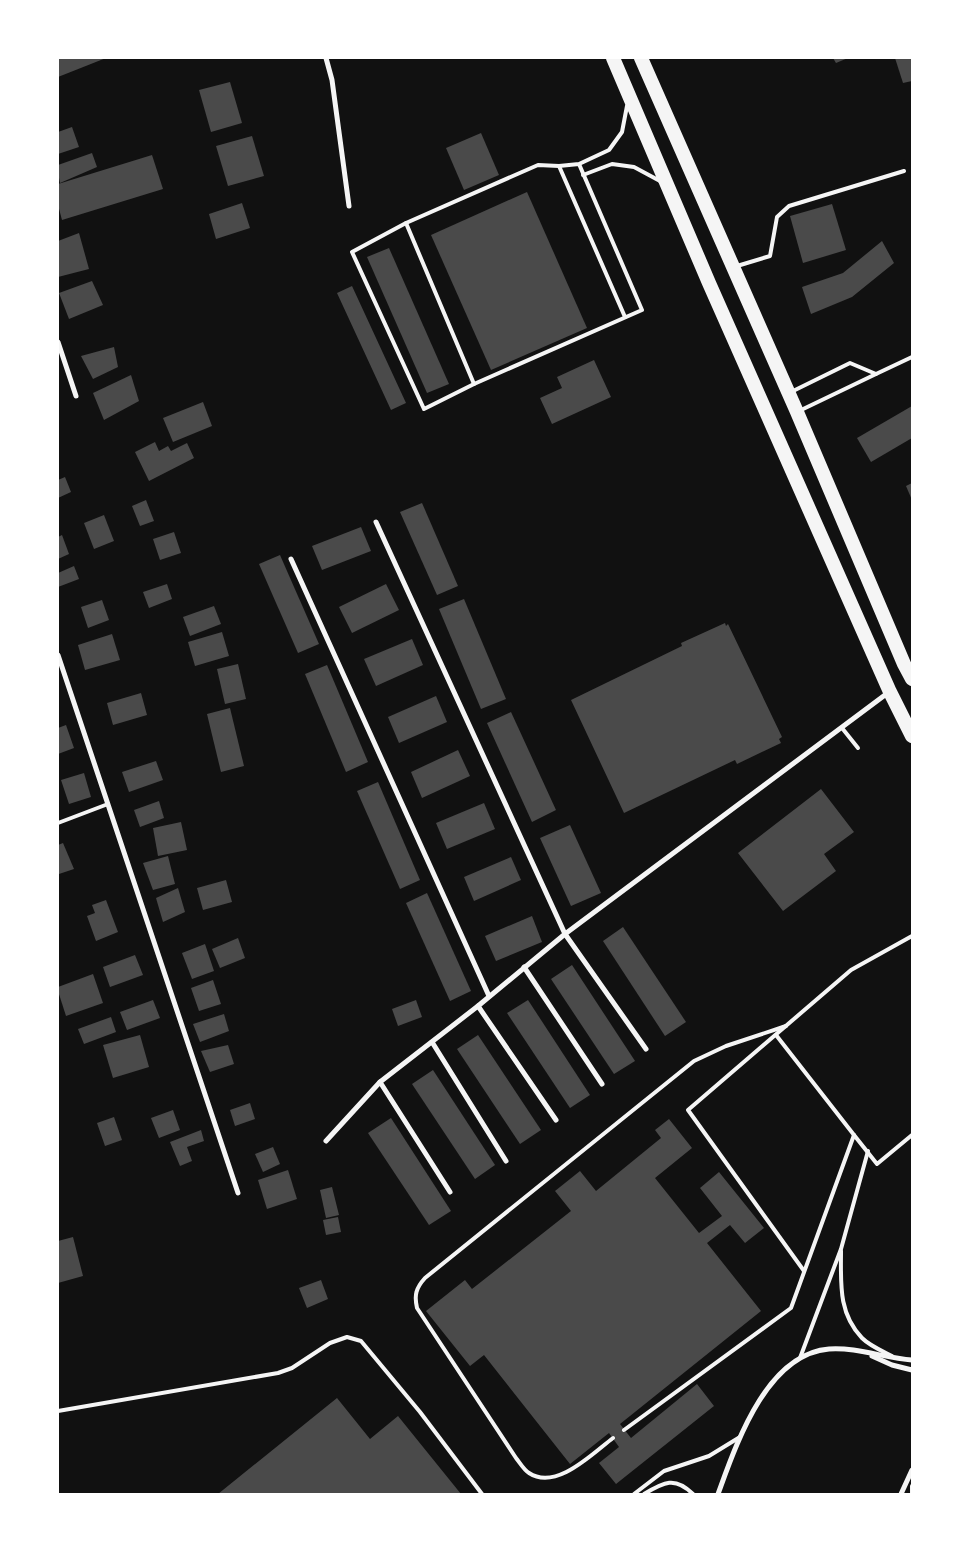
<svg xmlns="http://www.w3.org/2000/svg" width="970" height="1552" font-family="'Noto Sans',sans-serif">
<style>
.building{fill:#4a4a4a}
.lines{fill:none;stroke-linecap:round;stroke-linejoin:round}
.service{stroke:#f5f5f5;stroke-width:4}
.minor{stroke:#f5f5f5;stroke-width:5}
.trunk{stroke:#f5f5f5;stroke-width:14}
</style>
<rect width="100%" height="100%" fill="#111"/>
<g class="building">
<polygon points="58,58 106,58 58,77"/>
<polygon points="833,58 848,58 836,63"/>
<polygon points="895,58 912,58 912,81 903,83"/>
<polygon points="230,82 242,123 211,132 199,90"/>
<polygon points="72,127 79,147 58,154 58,132"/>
<polygon points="481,133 499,175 464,190 446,148"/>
<polygon points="252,136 264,176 228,186 216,146"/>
<polygon points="92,153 97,167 60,183 58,173 58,165"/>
<polygon points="152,155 163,189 62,220 58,205 58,184"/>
<polygon points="527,192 587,328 491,370 431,235"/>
<polygon points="242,203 250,228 216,239 209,214"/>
<polygon points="832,204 846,250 803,263 790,216"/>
<polygon points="79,233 89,269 58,277 58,241"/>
<polygon points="882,241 894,263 852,297 811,314 802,287 843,273"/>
<polygon points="389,248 449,384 427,393 367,257"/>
<polygon points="92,281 103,305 69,319 59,293"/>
<polygon points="352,286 406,403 391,410 337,293"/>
<polygon points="114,347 118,367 93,379 81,356"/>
<polygon points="594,360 611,397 552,424 540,398 562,388 557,377"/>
<polygon points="131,375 139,401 104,420 93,393"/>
<polygon points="203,402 212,426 173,442 163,418"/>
<polygon points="912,406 912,438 871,462 857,438"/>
<polygon points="155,442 159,451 168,446 171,451 187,443 194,458 149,481 135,452"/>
<polygon points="65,477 71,492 58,498 58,480"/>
<polygon points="912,483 912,500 906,486"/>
<polygon points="146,500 154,521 140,526 132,506"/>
<polygon points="422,503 458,586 437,595 400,512"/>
<polygon points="104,515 114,541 94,549 84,523"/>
<polygon points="361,527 371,551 322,570 312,546"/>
<polygon points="174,532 181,553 160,560 153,539"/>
<polygon points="62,535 69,554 58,559 58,537"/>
<polygon points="280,555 319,644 298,653 259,564"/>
<polygon points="74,566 79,579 58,587 58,573"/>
<polygon points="167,584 172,599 149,608 143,592"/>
<polygon points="386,584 399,610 352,633 339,607"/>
<polygon points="464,599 506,699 481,709 439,609"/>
<polygon points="102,600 109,620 88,628 81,607"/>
<polygon points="214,606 221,624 190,636 183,617"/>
<polygon points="725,623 726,626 728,624 782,737 779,739 781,743 737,764 735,760 624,813 571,700 682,646 681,643"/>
<polygon points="222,632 229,656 195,666 188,642"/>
<polygon points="112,634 120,660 85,670 78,645"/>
<polygon points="412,639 423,665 376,686 364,659"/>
<polygon points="238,664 246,699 225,704 217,669"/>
<polygon points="327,665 368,762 346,772 305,674"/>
<polygon points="141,693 147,715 113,725 107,703"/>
<polygon points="436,696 447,722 399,743 388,717"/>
<polygon points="230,708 244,766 221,772 207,714"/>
<polygon points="511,712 556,810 532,822 487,723"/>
<polygon points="66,725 74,748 58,754 58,728"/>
<polygon points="458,750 470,776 422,798 411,772"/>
<polygon points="156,761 163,780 129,792 122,772"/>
<polygon points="84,773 91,797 69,804 61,780"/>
<polygon points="378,782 420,880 400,889 357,791"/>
<polygon points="821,789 854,832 824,854 836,871 783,911 738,853"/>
<polygon points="159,801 164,818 140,827 134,810"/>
<polygon points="484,803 495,829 447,849 436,823"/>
<polygon points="181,822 187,850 158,856 153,828"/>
<polygon points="570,825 601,893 571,906 540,838"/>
<polygon points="63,843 74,869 59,874 58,869 58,845"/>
<polygon points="168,856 175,884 153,890 143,863"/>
<polygon points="511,857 521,880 474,901 464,877"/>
<polygon points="226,880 232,902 203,910 197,888"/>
<polygon points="178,888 185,912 163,922 156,898"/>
<polygon points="427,893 471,991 450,1001 406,903"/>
<polygon points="106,900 118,932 96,941 87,916 95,913 92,905"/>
<polygon points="532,916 542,942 496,961 485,936"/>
<polygon points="623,927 686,1022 665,1036 603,941"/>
<polygon points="238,938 245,958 220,968 212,949"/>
<polygon points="205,944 214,971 192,979 182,953"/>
<polygon points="135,955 143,975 110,987 103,967"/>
<polygon points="572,965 635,1061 614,1074 551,979"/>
<polygon points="93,974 103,1003 66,1016 58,991 58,987"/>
<polygon points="213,980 221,1004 199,1011 191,988"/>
<polygon points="153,1000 160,1018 127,1030 120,1012"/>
<polygon points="416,1000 422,1017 398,1026 392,1009"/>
<polygon points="528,1000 590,1095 570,1108 507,1013"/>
<polygon points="224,1014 229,1031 200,1042 193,1024"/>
<polygon points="111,1017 116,1032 84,1044 78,1029"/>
<polygon points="140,1035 149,1067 113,1078 103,1045"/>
<polygon points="478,1035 541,1130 520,1144 457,1049"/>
<polygon points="228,1045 234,1064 210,1072 201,1051"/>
<polygon points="433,1070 495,1165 475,1179 412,1084"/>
<polygon points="250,1103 255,1119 235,1126 230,1110"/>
<polygon points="173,1110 180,1130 159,1138 151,1118"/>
<polygon points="114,1117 122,1140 105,1146 97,1123"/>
<polygon points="391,1118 451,1211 429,1225 368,1133"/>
<polygon points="669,1119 692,1148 655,1178 699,1233 722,1216 700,1188 719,1172 764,1228 745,1243 730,1225 707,1243 761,1311 620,1424 631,1438 697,1384 714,1406 616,1484 599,1463 619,1447 609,1433 570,1464 484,1355 470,1366 426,1311 465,1280 472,1289 571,1211 555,1191 580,1171 596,1191 661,1138 655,1130"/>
<polygon points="201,1130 204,1141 187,1147 192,1161 180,1166 170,1142"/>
<polygon points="273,1147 280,1164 263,1172 255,1154"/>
<polygon points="288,1170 297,1199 267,1209 258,1180"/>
<polygon points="332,1187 339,1215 326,1218 320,1190"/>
<polygon points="338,1217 341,1232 326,1235 323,1220"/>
<polygon points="73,1237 83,1276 58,1283 58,1241"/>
<polygon points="321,1280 328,1299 307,1308 299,1288"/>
<polygon points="337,1398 370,1439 398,1416 461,1494 218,1494"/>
</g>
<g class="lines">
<g class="service">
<polyline points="579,164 642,310 474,384 424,409 352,252 406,223 538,165 559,166 579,164 609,150 622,132 627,106"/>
<polyline points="559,166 625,317"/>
<polyline points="583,175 612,164 634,167 660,181"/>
<polyline points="406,223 474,384"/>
<polyline points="737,266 770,256 777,217 789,206 904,171"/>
<polyline points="791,392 850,363 876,374 912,357"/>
<polyline points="799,411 876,374"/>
<polyline points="842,728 858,748"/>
<polyline points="58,823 108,804"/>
<polyline points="776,1035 854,1135"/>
<path d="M841 1251C841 1283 838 1313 862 1338 870 1346 882 1351 892 1356"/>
<polyline points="804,1271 688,1110 851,970 912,936"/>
<polyline points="800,1358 841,1249 868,1151"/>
<polyline points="58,1411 278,1373 292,1368 330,1343 347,1337 361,1341 420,1412 482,1494"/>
<polyline points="624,1430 791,1308 854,1135 877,1164 912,1135"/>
<path d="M613 1438C592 1454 556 1491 529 1473 524 1470 520 1463 516 1458L417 1308C414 1295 416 1288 425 1278L694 1061 726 1046 786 1026"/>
<polyline points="634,1494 664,1471 709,1456 740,1437"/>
<path d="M644 1494C664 1482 675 1476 693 1494"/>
<polyline points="912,1494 912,1486"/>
</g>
<g class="minor">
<polyline points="326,58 332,80 349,206"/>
<polyline points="58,342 76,396"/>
<polyline points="376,522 565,934 646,1049"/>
<polyline points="291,559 489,996"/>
<polyline points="58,655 238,1193"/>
<polyline points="524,967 602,1084"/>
<polyline points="478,1006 556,1120"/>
<polyline points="432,1042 506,1161"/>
<polyline points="380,1082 450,1192"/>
<polyline points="326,1141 380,1082 478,1006 565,934 889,692"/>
<polyline points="872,1356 892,1365 912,1370"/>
<path d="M718 1494C736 1445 766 1354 829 1349 856 1347 885 1358 912 1360"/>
<polyline points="901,1494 912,1470"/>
</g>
<g class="trunk">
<polyline points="613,58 709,283 890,692 912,736"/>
<polyline points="641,58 797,412 904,664 912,679"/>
</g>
</g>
<rect width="970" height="1552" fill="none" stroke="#ffffff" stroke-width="118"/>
</svg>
